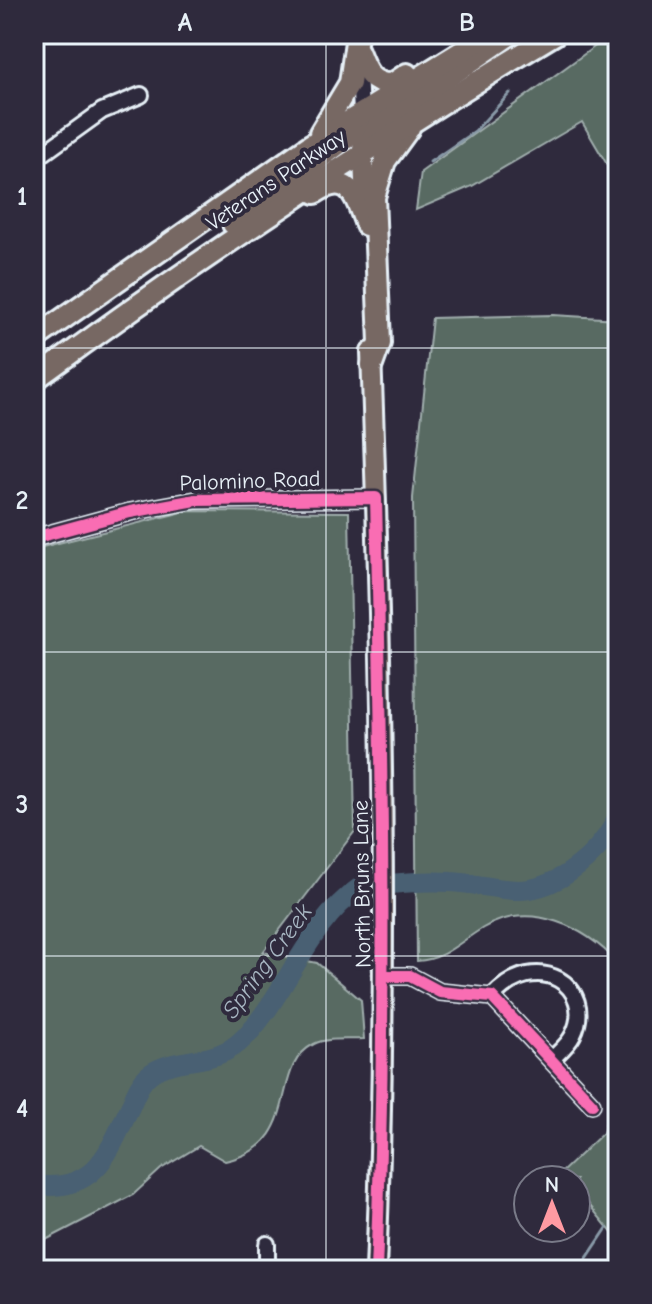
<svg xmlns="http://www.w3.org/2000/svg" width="652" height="1304" font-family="'Comic Neue',sans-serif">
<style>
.green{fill:#586a62;stroke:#a0aead;stroke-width:2}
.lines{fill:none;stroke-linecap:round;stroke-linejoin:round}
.stream{stroke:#899aa8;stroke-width:3}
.river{stroke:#496073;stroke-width:20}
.minor-casing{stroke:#e8f1f8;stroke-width:20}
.major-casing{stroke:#e8f1f8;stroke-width:24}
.highway-casing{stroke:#e8f1f8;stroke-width:26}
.minor{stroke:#2f2a3d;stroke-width:14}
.major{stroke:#776864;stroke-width:18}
.highway{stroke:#776864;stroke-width:20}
.cycleway-casing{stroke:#2f2a3d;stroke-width:17}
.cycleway{stroke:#f96db3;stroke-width:12}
.grid{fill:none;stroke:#e8f1f8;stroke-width:2;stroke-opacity:0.55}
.labels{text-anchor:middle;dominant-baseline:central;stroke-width:8;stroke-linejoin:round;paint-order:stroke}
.street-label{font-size:22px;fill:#e8f1f8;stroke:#2f2a3d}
.water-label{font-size:24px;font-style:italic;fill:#a8b7c3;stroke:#2f2a3d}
.neatline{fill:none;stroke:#e8f1f8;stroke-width:3}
.grid-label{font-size:26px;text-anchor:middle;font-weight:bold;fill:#e8f1f8}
</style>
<rect width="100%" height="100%" fill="#2f2a3d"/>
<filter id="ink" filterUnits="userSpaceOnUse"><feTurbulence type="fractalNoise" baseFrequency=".0125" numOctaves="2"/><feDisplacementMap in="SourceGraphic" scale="16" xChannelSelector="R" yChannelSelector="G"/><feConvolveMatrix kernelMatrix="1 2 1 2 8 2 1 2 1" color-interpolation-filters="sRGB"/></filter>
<g filter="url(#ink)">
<g class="green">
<polygon points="612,34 618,34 618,183 582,122 472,186 416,210 421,172"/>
<path d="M553 315 618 319V963C585 927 531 900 483 928 459 942 446 959 417 961L413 498 432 318Z"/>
<path d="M187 511 349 512 355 831 263 952 317 963 361 1000 364 1039C349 1040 327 1037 314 1044 267 1068 305 1144 225 1161L199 1146 161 1169 133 1195 34 1246V549Z"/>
<polygon points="618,1082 618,1240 576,1189 576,1180 569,1180 562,1172 603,1133"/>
</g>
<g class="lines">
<g class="stream">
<polyline points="430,162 475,131 510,93"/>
<polyline points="579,1270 607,1228"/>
</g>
<path class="river" d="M34 1185C97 1193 108 1153 131 1105 135 1095 140 1081 150 1074 179 1054 216 1068 245 1037 288 992 307 924 359 888 389 884 421 880 451 882 474 883 496 890 519 890 560 889 602 852 618 816"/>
<g class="minor-casing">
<g id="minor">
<polyline points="359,70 361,114"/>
<polyline points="34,160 102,111 141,95"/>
<polyline points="34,538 130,512 196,500 376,498"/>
<polyline points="383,976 410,976 440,992 492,997 592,1104"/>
<path d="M492 997C537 947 597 987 573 1035 568 1045 559 1052 552 1059"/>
<polyline points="267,1244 267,1270"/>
</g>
</g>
<g class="major-casing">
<g id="major">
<polyline points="362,140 366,219"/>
<path d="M371 352C382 658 389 964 376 1270"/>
</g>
</g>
<g class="highway-casing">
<g id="highway">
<path d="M358 51C365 69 370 85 392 84L407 74"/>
<polyline points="320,133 350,83 357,35"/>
<polyline points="363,151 374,128 511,34"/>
<path d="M315 193C349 170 356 197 366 225"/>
<polyline points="233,224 352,134 360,117"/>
<polyline points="34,339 312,144 490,34"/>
<polyline points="372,365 380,343 374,197 385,161 409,128"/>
<path d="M34 380C202 256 376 142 555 34"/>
</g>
</g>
<use href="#minor" class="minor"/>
<use href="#major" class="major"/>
<use href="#highway" class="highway"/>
<g class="cycleway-casing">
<g id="cycleway">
<path d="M34 538 130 512 196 500 376 498C382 755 387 1013 376 1270"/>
<polyline points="383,976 410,976 440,992 492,997 592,1104"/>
</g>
</g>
<use href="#cycleway" class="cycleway"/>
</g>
</g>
<path class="grid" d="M326 34V1270M34 348H618M34 652H618M34 956H618"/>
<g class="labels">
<g class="street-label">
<text transform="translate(276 180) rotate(-34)">Veterans Parkway</text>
<text transform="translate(250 481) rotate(-2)">Palomino Road</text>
<text transform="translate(362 884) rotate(-91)">North Bruns Lane</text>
</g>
<g class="water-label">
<text transform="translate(267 961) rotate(-54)">Spring Creek</text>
</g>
</g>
<rect width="652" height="1304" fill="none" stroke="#2f2a3d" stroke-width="88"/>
<g transform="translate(552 1204)"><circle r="38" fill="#2f2a3d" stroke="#797a88" stroke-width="2"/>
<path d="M0-6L14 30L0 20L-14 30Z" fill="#ff9aa2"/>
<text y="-12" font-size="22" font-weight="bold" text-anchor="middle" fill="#e8f1f8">N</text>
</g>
<rect x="44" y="44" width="564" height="1216" class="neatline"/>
<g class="grid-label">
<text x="185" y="31">A</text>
<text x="467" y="31">B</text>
<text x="22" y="205">1</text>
<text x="22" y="509">2</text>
<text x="22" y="813">3</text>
<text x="22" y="1117">4</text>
</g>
</svg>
